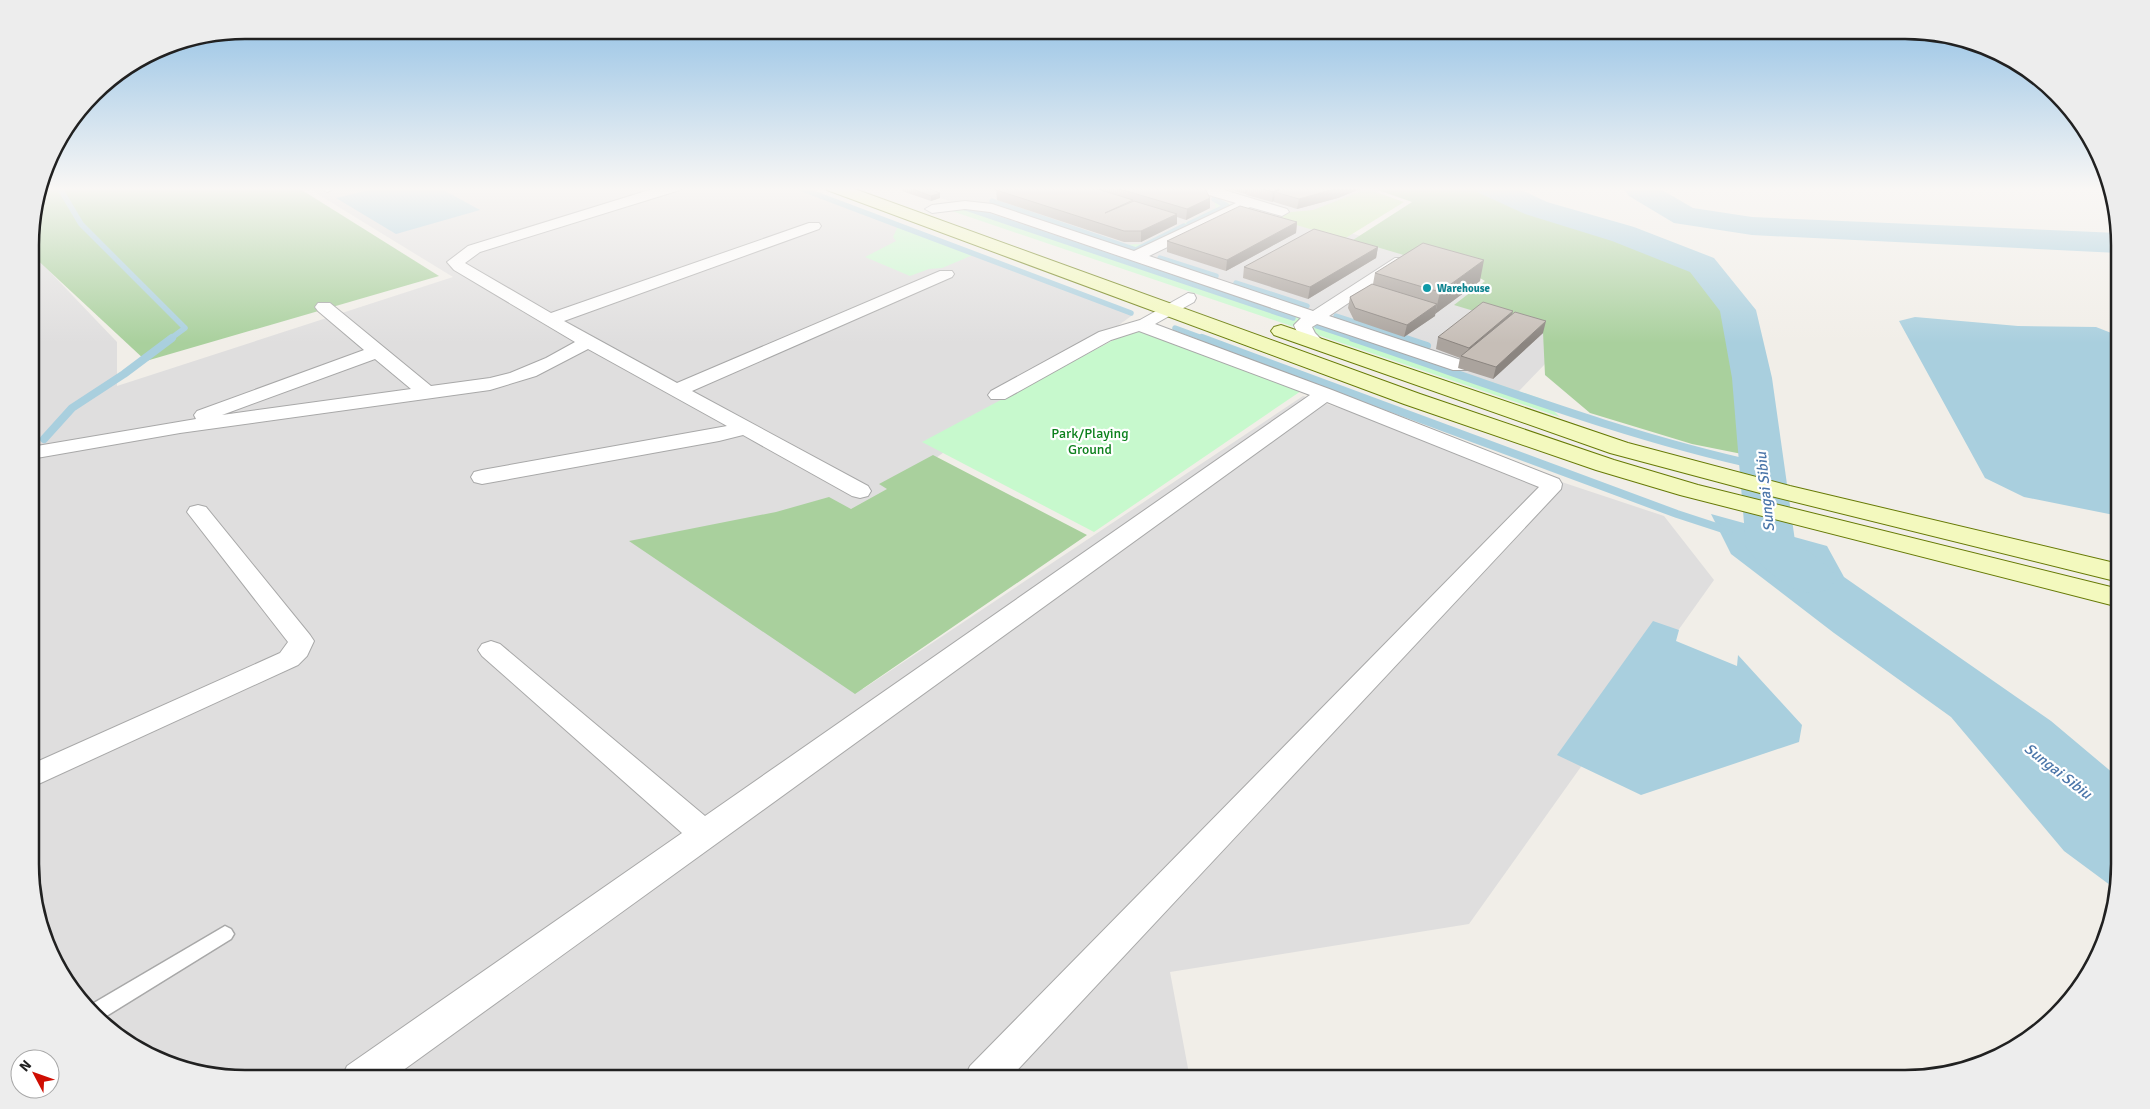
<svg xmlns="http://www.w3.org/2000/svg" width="2150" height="1109" font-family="Signika,sans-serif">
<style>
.residential{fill:#dfdede}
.grass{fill:#c9eaaf}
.forest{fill:#a9d09d}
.park{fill:#c7f9cd}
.water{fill:#a9cfde}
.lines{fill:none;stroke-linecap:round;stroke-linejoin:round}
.stream-far1{stroke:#a9cfde;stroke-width:5.5}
.stream{stroke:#a9cfde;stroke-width:8}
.river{fill:#a9cfde;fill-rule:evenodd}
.lane-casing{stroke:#a8a8a8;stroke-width:3}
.street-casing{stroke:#a8a8a8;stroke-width:2}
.secondary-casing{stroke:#677a06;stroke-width:2}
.lane{fill:#fff;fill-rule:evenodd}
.street{fill:#fff;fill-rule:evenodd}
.secondary{fill:#f3f9be;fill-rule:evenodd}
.wall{fill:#aaa39d}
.shaded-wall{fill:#8b8580}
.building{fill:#c6beb7;stroke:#8b8580}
.culture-dot{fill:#0f9aa8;stroke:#fff;stroke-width:2}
.labels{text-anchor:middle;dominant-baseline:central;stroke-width:4.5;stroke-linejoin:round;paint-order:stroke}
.far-culture-label{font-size:11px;font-weight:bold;fill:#0d838f;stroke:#fff;text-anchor:start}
.park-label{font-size:14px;fill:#0d811d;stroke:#fff}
.water-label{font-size:15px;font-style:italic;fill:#4a75a9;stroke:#fff}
.rim{fill:none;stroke:#212121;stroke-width:2.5}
</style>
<rect width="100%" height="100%" fill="#f1eee8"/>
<g class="residential">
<polygon points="306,187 801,187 1134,314 859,514 663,542 863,689 1303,396 1664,516 1714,580 1469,924 1170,972 1190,1079 245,1079 150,1057 103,1026 66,984 32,892 31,252 117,342 117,386 453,277"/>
<polygon points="908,187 1386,187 1321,225 1451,261 1481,303 1575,333 1518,392"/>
</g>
<polygon class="grass" points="1367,189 1404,202 1344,239 1276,219 1291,212 1313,210"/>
<g class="forest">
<polygon points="42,187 297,187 439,276 146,361 31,254 30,231"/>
<polygon points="1369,187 1480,187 1526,207 1613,234 1691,266 1724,307 1752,456 1692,444 1590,413 1545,375 1543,332 1454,305 1485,281 1478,277 1353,240 1412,202"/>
<polygon points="933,455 1087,535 855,694 629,541 776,512 829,497 851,509 887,489 879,484"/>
</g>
<g class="park">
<polygon points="1217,199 1231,204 1142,247 1131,248 1120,245 1142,244 1216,208 1214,201"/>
<polygon points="963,205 1542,399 1560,417 946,209"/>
<polygon points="898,226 973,255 942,268 929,269 910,276 865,257 896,241 893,237"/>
<polygon points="1136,328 1301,391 1094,532 922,442"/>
</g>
<g class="water">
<polygon points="381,187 438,187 480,210 396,234 336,198"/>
<polygon points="1915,317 2018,326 2096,327 2119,336 2119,516 2024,497 1985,478 1899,321"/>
<polygon points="1711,514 1827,546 1844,577 2051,721 2120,779 2120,864 2114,888 2064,851 1951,717 1834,633 1731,554"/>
<polygon points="1653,621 1679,630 1676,641 1737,666 1738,655 1802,725 1799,742 1641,795 1557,755"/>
</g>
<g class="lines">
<g class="stream-far1">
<polyline points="59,187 81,224 185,328 170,339"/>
<polyline points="797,187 1131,313"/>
<polyline points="992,201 1136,250 1184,226"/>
<polyline points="960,206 1293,318"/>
<polyline points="1189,224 1227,206 1214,199"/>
<polyline points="1160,258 1216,276"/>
<polyline points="1236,283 1307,306"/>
<polyline points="1336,316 1406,339"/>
<polyline points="1317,326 1356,339"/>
<polyline points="1175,328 1205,339"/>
</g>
<g class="stream">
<polyline points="1202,338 1677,514 1729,531"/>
<path d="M1353 338C1487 383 1622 436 1761 466"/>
<polyline points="1403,338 1427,346"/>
<polyline points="44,439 72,408 124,374 172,338"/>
</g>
<g class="river">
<path d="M1475 187H1515L1547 202 1634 227 1714 258 1756 310 1772 378 1795 541 1829 567 1837 578 1829 589C1823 591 1816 594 1810 593 1789 592 1758 564 1746 547L1732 378 1720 311 1690 272 1612 241 1525 214 1479 193Z"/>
<polygon points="1626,187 1657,187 1693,208 1752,217 2118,233 2118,253 1752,235 1674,223 1629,196 1624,190"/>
</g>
<g class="lane-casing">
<polygon id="lane" points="225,926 231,929 234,934 231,939 100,1020 87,1007"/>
</g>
<g class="street-casing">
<g id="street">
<polygon points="337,187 327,192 320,188 320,187"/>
<path d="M659 187H682L680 190 480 252 465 263 551 313 809 223H819L821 226 819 229 564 321 677 383 940 271H952L954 274 952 277 692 391 868 486 871 491 868 496 860 498 852 496 743 435 719 441 482 484 474 482 471 477 474 472 482 470 727 426 588 349 536 376 490 390 180 433 31 459V447L196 419 194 415 197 411 364 350 318 311 315 307 318 303H330L431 386 490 378 510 373 546 358 575 342 454 270 447 262 468 246ZM375 359 411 389 222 415Z"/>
<path d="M1190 187H1214L1287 209 1289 212 1282 216 1250 207 1149 256 1313 311 1395 258H1407L1409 261 1407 264 1329 316 1467 362 1469 366 1467 370H1453L1317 324 1312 327 1315 333 1325 343 1322 347C1306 351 1299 338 1294 325L1301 318 990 212 965 209 932 213 925 209 932 205 965 201 992 204 1134 251 1236 203 1192 190Z"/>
<polygon points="1188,293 1194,294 1196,298 1194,302 1155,324 1332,390 1559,479 1562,484 1561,489 1009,1079 964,1079 970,1066 1539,487 1327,402 391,1079 341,1079 347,1066 682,833 482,656 478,650 482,644 491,641 500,644 705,816 1310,395 1139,331 1111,340 1005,399 991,399 988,395 991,391 1099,332 1140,320"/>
<polygon points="198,505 206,507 310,635 314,641 307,656 298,665 32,787 32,764 280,653 288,642 187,512 190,507"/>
</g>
</g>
<g class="secondary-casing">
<g id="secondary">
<polygon points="825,187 849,187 1420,394 1614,460 1698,485 2119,589 2119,607 1680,495 1596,470 1404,404 827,190"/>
<polygon points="1281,325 1628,443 1790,486 2119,564 2119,582 1775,497 1610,453 1274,335 1271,331 1274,327"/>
</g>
</g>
<use href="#lane" class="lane"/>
<use href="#street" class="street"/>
<use href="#secondary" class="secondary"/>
</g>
<g class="wall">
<polygon points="902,187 925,187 940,193 940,198 931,201 902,191"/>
<polygon points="997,187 1204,187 1210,208 1186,220 1177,217 1177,224 1141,242 1124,242 997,200 996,190"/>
<polygon points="1220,187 1360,187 1360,189 1338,198 1297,209 1274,202 1274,201 1272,202 1246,195 1247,193 1245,194"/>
<polygon points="1297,222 1296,233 1226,271 1167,252 1167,241"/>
<polygon points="1378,247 1376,258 1308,299 1243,278 1244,267"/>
<polygon points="1375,273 1480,281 1435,314 1435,316 1404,337 1354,320 1348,308 1350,297 1373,284"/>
<polygon points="1513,314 1543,333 1493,379 1458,368 1460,358 1436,349 1438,337"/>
</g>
<g class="shaded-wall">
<polygon points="1245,187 1247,187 1247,193 1245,194"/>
<polygon points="1281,187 1300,187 1275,192 1274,201 1272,202 1273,192"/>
<polygon points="1341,187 1360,187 1360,189 1338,198 1297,209 1299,199"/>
<polygon points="940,193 940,198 931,201 931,196"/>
<polygon points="1210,198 1210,208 1186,220 1187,209"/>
<polygon points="1177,214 1177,224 1141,242 1141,231"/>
<polygon points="1297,222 1296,233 1226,271 1227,260"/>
<polygon points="1378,247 1376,258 1308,299 1310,287"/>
<polygon points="1484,260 1480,281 1435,314 1440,292"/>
<polygon points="1437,304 1435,316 1404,337 1407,325"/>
<polygon points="1513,311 1510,323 1466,358 1469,348"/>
<polygon points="1546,321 1543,333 1493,379 1496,367"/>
</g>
<g class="building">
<polygon points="907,187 925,187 940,193 931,196"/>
<polygon points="997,187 1091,187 1133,200 1105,213 1134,201 1177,214 1141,231 1124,231 996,190"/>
<polygon points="1113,187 1204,187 1210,198 1187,209"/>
<polygon points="1257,187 1281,187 1273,192"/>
<polygon points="1285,187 1341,187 1299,199 1275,192"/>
<polygon points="1240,206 1297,222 1227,260 1167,241"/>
<polygon points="1314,229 1378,247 1310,287 1244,267"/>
<polygon points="1423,243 1484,260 1440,292 1375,273"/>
<polygon points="1372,284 1437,304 1407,325 1355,308 1350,297"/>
<polygon points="1483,302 1513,311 1469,348 1438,337"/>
<polygon points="1515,312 1546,321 1496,367 1461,356"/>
</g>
<linearGradient id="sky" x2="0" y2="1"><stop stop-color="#8fbfe4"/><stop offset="0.55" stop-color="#f9f7f5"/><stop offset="1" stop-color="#f9f7f5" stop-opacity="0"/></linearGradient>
<rect width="2150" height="343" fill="url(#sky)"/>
<circle class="culture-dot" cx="1427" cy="288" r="5"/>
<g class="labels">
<g class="far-culture-label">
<text x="1437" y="288">Warehouse</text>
</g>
<g class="park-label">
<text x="1090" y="433">Park/Playing<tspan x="1090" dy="16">Ground</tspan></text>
</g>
<g class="water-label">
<text transform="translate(1765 492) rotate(-96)">Sungai Sibiu</text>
<text transform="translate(2058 771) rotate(38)">Sungai Sibiu</text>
</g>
</g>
<path d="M0 0H2150V1109H0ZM245 39H1905A206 206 0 0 1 2111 245V864A206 206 0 0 1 1905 1070H245A206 206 0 0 1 39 864V245A206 206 0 0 1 245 39Z" fill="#ededed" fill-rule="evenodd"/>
<path class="rim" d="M245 39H1905A206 206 0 0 1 2111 245V864A206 206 0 0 1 1905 1070H245A206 206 0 0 1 39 864V245A206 206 0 0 1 245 39Z"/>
<g transform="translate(35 1074) rotate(311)"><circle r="24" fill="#ffffff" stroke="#a6a6a6"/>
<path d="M0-4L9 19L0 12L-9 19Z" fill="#cf0d02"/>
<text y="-8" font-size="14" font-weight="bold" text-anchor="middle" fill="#212121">N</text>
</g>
</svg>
